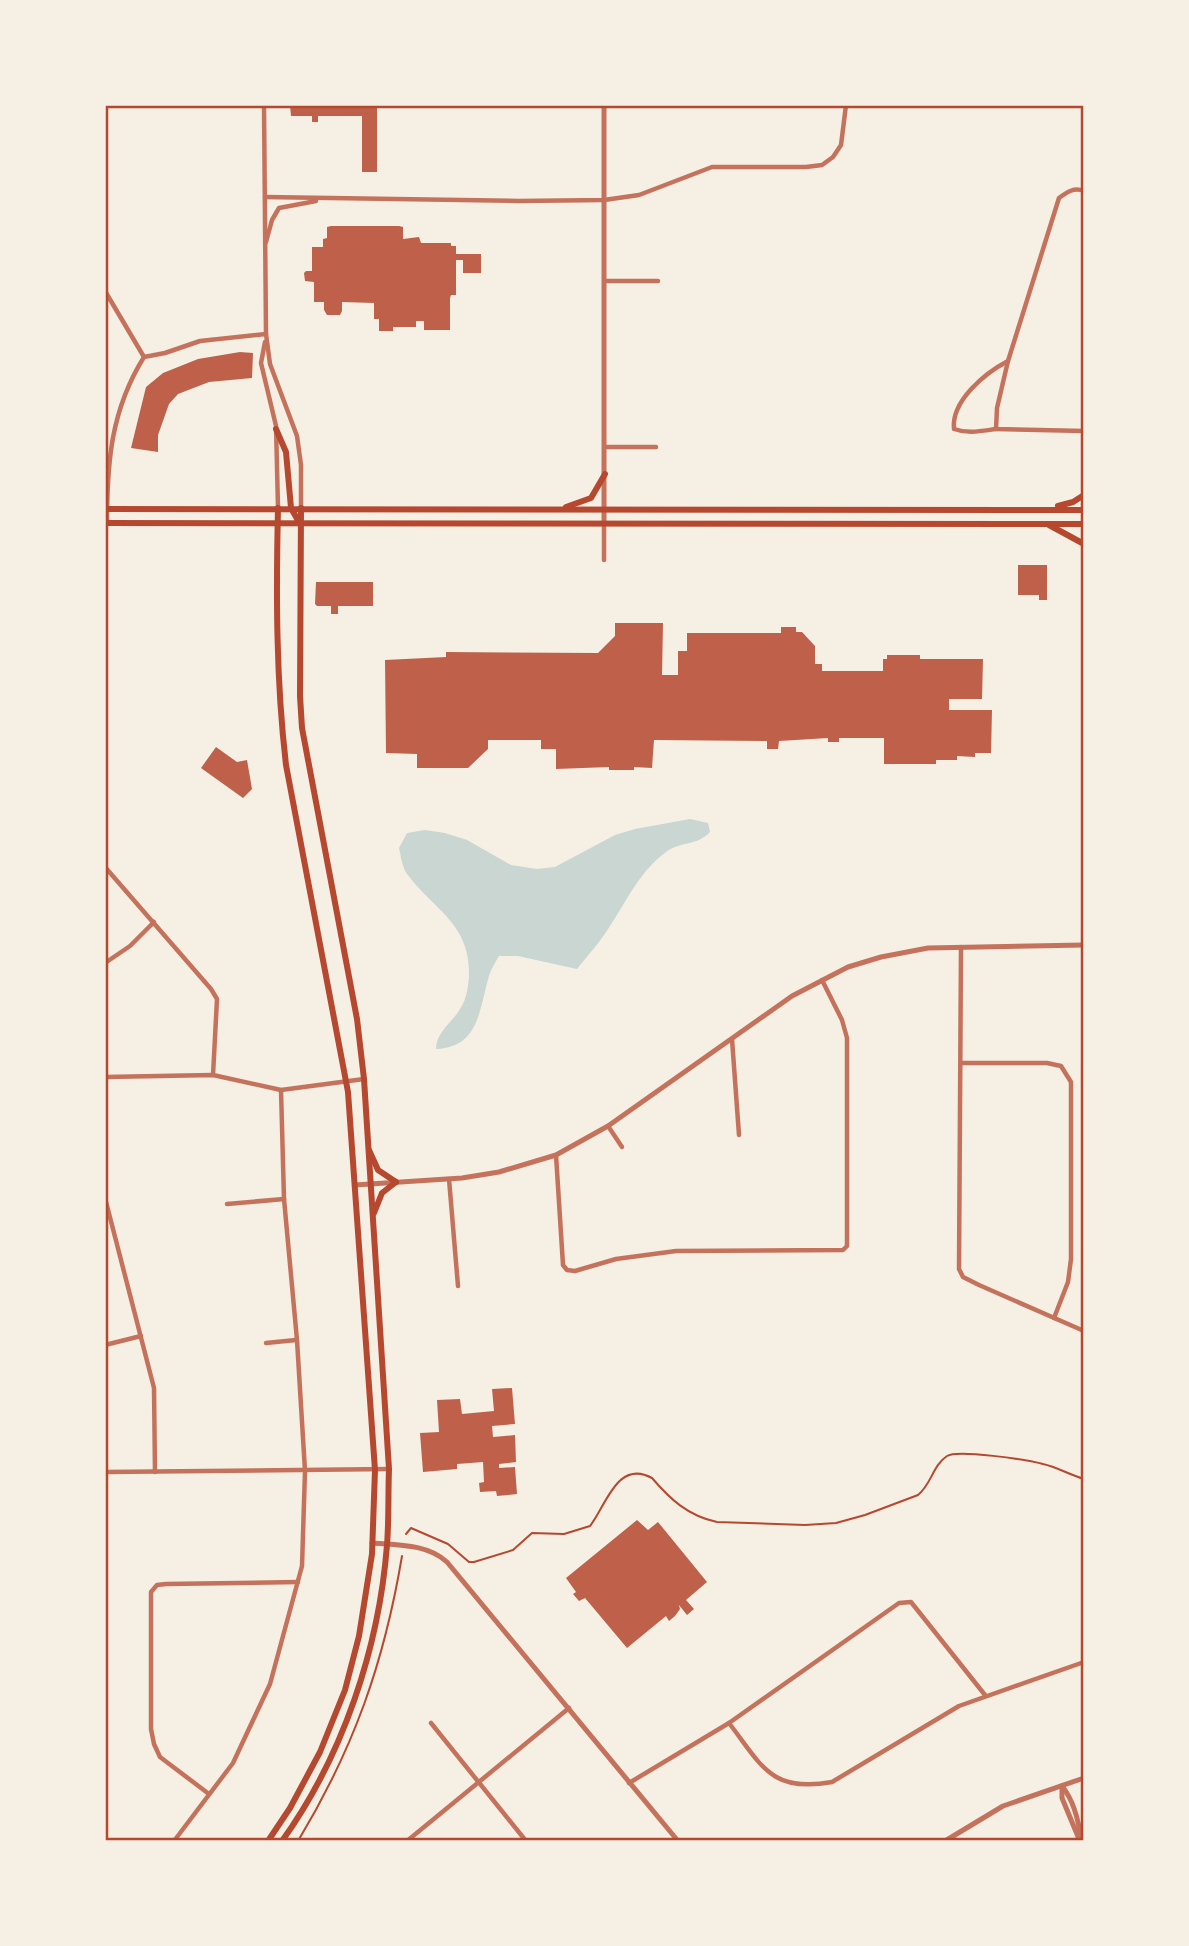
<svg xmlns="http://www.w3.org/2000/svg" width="1189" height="1946" font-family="Inter,sans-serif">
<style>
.water{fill:#c9d6d2}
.building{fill:#bf614a}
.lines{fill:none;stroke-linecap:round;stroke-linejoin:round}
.path{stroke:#b5482f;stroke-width:2}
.minor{stroke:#c5725c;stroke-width:4.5}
.tertiary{stroke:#c5725c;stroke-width:5}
.secondary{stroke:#b5482f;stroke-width:6}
.neatline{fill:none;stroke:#b5482f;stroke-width:2.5}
</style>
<rect width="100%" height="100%" fill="#f6efe4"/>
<path class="water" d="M690 819 708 823 710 832C697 846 681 841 666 852 640 871 627 900 610 926 601 941 588 955 577 969L518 956H499C495 963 491 969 489 976 479 1009 480 1047 436 1049 436 1032 452 1023 460 1009 467 999 469 984 469 972 469 923 433 909 407 874 402 867 401 856 399 848L407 833 425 830 445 833 467 840 511 865 537 869 555 867 615 835 635 829Z"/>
<g class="building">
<polygon points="290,105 377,105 377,172 362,172 362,116 318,116 318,122 312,122 312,116 291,116"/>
<polygon points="331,226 399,226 403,227 403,239 419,237 421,243 451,243 451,246 456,246 456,254 481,254 481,273 463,273 463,260 456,260 456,295 451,295 450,298 450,330 424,330 424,321 416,321 416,327 393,327 393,331 379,331 379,319 374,319 374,303 342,302 342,311 340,315 327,315 324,310 324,302 314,302 314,282 305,281 304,273 306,271 312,271 312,247 323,247 323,239 327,238 327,227"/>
<polygon points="240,352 253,353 252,378 209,382 178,394 169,404 158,435 158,452 131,448 146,387 163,373 198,359"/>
<polygon points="1018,565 1047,565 1047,600 1039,600 1039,595 1018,595"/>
<polygon points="316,582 373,582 373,606 338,606 338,614 331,614 331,606 317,606 315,604"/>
<polygon points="615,623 663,623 662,675 678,675 678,651 687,651 687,633 781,633 781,627 796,627 796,632 802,632 815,646 815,664 822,664 822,671 883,671 883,659 887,659 887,655 920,655 920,659 983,659 982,699 949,699 949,710 992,710 991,753 975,753 975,757 957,756 957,760 936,760 936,764 884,764 884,738 839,738 839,742 828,742 828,738 779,741 778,749 767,749 767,741 654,740 652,768 634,767 634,770 609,770 609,767 556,769 556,749 541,749 541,740 488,740 488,749 468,768 417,768 417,754 386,753 385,660 446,657 446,652 598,653 615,636"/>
<polygon points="216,747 237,762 247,760 252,789 243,798 201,768"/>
<polygon points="512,1388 515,1424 492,1426 493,1437 515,1435 516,1462 499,1464 499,1468 515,1467 517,1494 497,1496 496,1491 480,1492 479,1483 484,1482 483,1462 457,1464 457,1469 423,1472 420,1433 439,1432 437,1400 460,1399 462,1414 494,1411 492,1389"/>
<polygon points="637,1520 648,1530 658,1522 707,1582 686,1600 694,1609 687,1615 679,1605 680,1609 675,1616 669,1621 666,1616 627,1648 585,1598 579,1601 573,1594 576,1592 566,1578"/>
</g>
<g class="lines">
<g class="path">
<path d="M406 1534 411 1528 448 1544 469 1562H474L513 1550 532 1533 564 1534 590 1526C606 1506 617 1459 652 1478 670 1499 688 1516 717 1522L805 1525 836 1523 865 1515 918 1495C931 1485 933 1465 947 1456 957 1449 1028 1460 1043 1464 1057 1467 1070 1475 1084 1479"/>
<path d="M298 1841C354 1748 384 1663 402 1556"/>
</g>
<g class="minor">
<polyline points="264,105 266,334 270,364 297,436 301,465 301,508"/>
<path d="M1084 191C1074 187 1067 192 1059 198L1008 361 997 408 996 429 1084 431"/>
<polyline points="265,197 518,201 604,200 639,195 712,167 806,167 822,165 833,157 841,145 846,105"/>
<polyline points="266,242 272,220 279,208 316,201"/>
<polyline points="605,281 658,281"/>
<polyline points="105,291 144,357"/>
<polyline points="265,342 261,363 276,426 278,508"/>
<path d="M996 429C981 431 968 434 954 429 951 401 985 373 1008 361"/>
<polyline points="606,447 656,447"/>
<path d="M107 523C107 462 111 410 144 357L165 353 200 341 266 334"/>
<polyline points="604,560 604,524"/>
<polyline points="105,867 211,989 217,999 213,1075"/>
<polyline points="961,947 959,1269 963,1277 979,1285 1084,1331"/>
<polyline points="105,963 130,946 154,922"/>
<polyline points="732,1039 739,1135"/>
<polyline points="961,1063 1047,1063 1061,1066 1071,1082 1071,1259 1068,1282 1054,1318"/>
<polyline points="105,1077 213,1075 281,1090 364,1079"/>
<polyline points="608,1126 622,1147"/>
<polyline points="556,1155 563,1265 567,1270 575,1271 616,1259 676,1251 843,1250 847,1246 847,1038 842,1020 822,980"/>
<polyline points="449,1179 458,1286"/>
<polyline points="105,1198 154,1388 155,1472"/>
<polyline points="227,1204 284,1199"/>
<polyline points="266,1343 296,1340"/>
<polyline points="105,1345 141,1336"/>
<polyline points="105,1472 389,1469"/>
<polyline points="431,1723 526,1841"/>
<path d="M729 1723C762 1766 771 1793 832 1782L959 1706 1084 1662"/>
<polyline points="629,1783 729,1723 899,1603 911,1602 985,1695"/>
<polyline points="209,1794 160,1757 154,1744 151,1729 151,1592 157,1585 166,1584 298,1582"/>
<polyline points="174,1841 233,1763 270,1684 302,1566 305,1471 297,1340 284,1199 281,1090"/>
<polyline points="407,1841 569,1708"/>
</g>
<g class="tertiary">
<polyline points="604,105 604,524"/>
<polyline points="355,1185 462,1178 499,1172 556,1155 608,1126 792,996 848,967 881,957 928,948 1084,945"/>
<path d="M372 1543C398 1545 428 1544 447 1562L678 1841"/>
<path d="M1062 1786C1074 1801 1079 1822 1081 1841"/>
<polyline points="1062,1786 1062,1798 1079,1839"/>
<polyline points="945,1841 1003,1806 1084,1778"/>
</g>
<g class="secondary">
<polyline points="276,429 286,452 291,508 300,524"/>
<polyline points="1058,506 1073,502 1084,495"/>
<polyline points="566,507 591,498 605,474"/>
<polyline points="105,509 1084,510"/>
<polyline points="105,523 1084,524"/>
<polyline points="1049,525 1084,544"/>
<polyline points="369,1150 378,1170 396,1182"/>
<polyline points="374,1213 382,1193 396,1182"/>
<path d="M268 1841 290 1808 320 1752 345 1690 359 1636 372 1554 375 1470 348 1092 286 765C276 680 276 594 278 508"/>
<path d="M282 1841C343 1756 379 1648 387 1545 389 1520 388 1494 389 1469L364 1079 357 1019 302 728 300 696 301 508"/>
</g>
</g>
<rect width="1189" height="1946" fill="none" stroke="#f6efe4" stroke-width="214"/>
<rect x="107" y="107" width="975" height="1732" class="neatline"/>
</svg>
